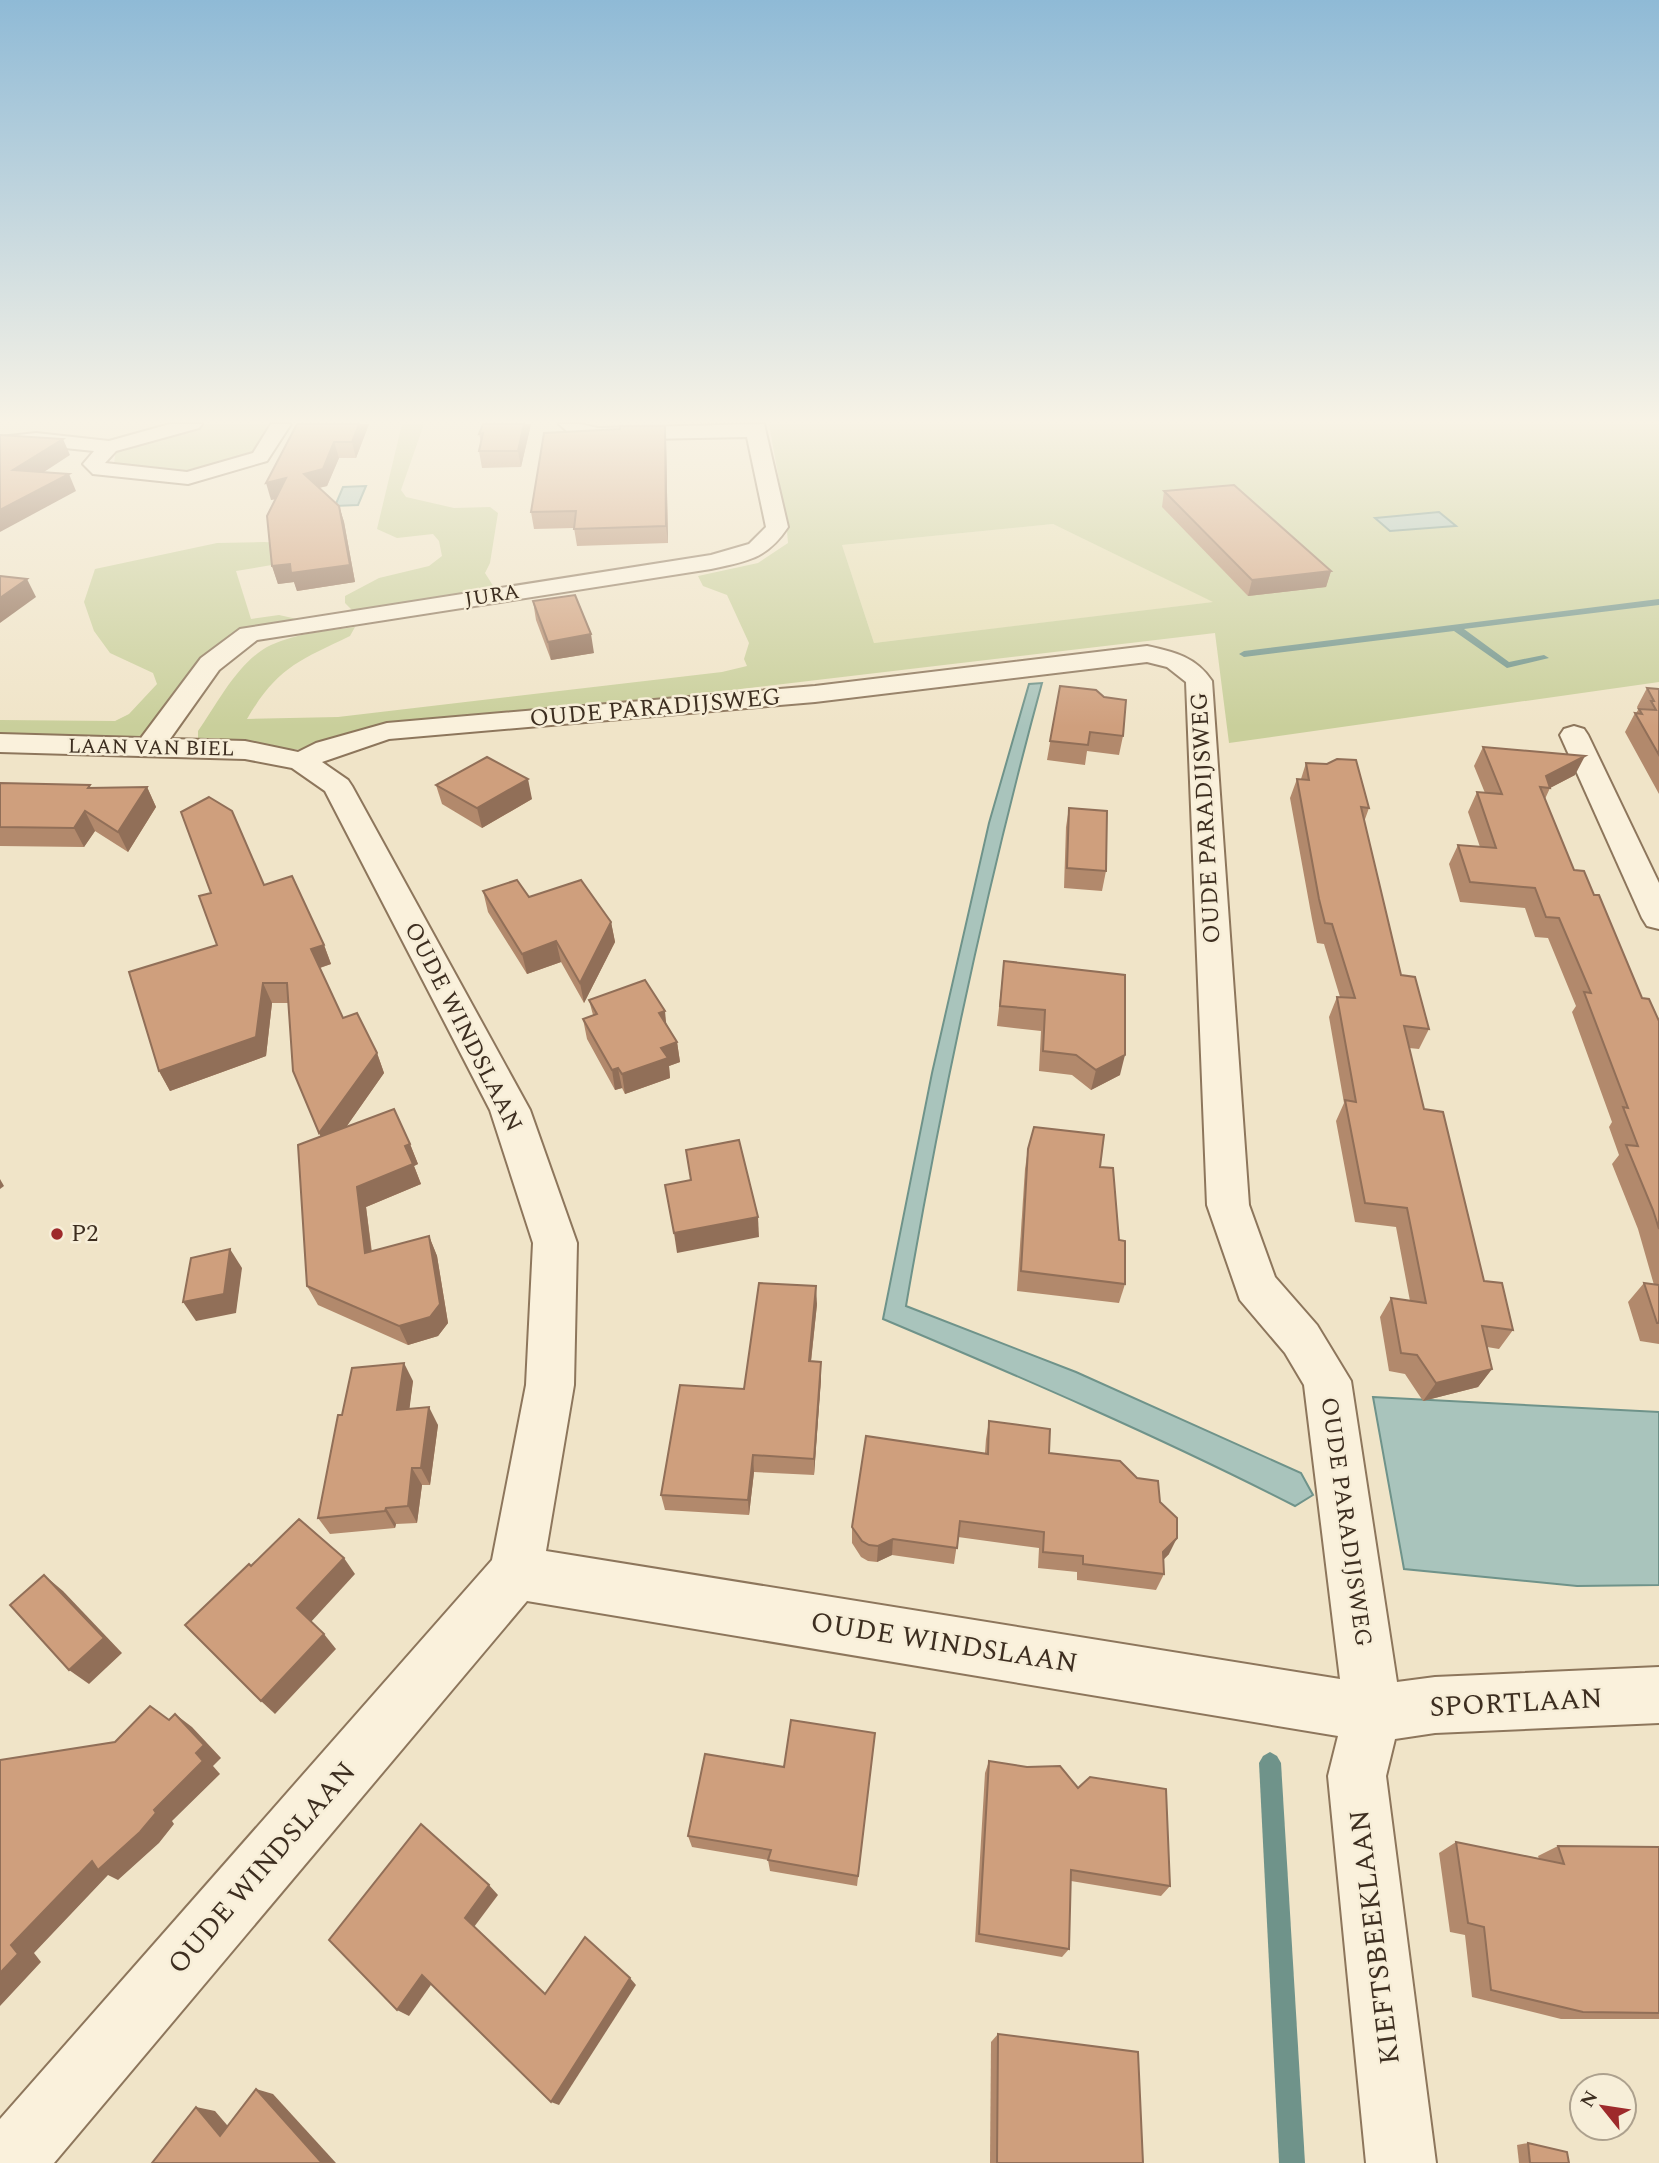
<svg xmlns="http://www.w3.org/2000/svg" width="1659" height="2163" font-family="Spectral,serif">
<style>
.farmland{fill:#e6deb5}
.green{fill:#c9cf9b;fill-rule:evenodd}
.water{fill:#a9c4bc;stroke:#6f938a;stroke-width:2}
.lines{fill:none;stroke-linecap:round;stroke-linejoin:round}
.stream{fill:#6f938a;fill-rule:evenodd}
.minor-casing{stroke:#8d765c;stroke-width:4}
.minor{fill:#faf1dc;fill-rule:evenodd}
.wall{fill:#b2896c}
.shaded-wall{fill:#916f58}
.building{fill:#cf9f7d;stroke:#916f58;stroke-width:2}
.poi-dot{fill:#9e2a2b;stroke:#f7eed8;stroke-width:2.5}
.labels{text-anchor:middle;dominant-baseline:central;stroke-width:5;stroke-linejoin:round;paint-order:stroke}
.far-street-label{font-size:21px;fill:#3d2e20;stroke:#f7eed8}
.street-label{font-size:24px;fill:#3d2e20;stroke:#f7eed8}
.poi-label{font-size:24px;fill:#3d2e20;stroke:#f7eed8;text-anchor:start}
.near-street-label{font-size:28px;fill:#3d2e20;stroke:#f7eed8}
</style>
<rect width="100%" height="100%" fill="#f0e4c8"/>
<polygon class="farmland" points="1053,524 1214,602 874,643 842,545"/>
<g class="green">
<path d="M207 424H267C264 433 260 447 252 453 228 472 142 476 114 465L116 447Z"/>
<polygon points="402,424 424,424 401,490 406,497 454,508 490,507 498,513 490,563 485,573 497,592 354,612 345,603 345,596 379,578 429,566 442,556 439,541 433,534 397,538 377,529"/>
<path d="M769 424H1659V682L1229 743 1215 633 358 734 309 750 227 746 198 740V731C218 703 238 661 271 645 297 633 327 631 355 627L350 636C298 661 277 668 247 719L338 717 722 672 747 666 744 659 749 643 727 595 703 586 698 576 758 563 788 543 786 519ZM1376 518 1455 525 1390 531ZM1053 524 1213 602 874 643 842 545Z"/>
<polygon points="264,542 317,545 337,554 236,571 251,619 279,615 306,621 240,639 142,741 0,744 0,720 115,721 129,714 157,684 153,673 110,653 94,631 84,602 95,569 217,543"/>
</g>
<g class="water">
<polygon points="366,486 358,505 335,506 343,487"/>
<polygon points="1439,512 1456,526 1390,531 1375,518"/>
<path d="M1042 683C986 889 942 1096 906 1306L1076 1372 1301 1473 1313 1495 1295 1506C1160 1437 1023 1378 883 1319L932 1073 989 823 1029 684Z"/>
<polygon points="1373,1397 1659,1412 1659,1585 1577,1586 1404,1569"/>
</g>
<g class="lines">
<g class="stream">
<polygon points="1659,599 1659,605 1464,629 1509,662 1544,655 1549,658 1507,668 1454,631 1244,657 1239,654 1244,651"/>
<polygon points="1270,1752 1277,1756 1281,1763 1305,2163 1279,2163 1259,1763 1263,1756"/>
</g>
<g class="minor-casing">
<g id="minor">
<polygon points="170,424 202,424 199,428 116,451 105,463 187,472 253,453 271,424 291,424 267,461 188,484 93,474 83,464 94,451 36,445 0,449 0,437 36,433 109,441"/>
<path d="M559 424H580L598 428 764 424 788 527C767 559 747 561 711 569L257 640 219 670 170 739 245 741 298 752 316 743 387 723 815 686 1147 646C1175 652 1196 657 1212 681L1249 1205 1275 1277 1317 1325 1351 1381 1397 1682 1435 1677 1659 1667V1723L1435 1733 1395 1739 1386 1776 1436 2163H1366L1328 1776 1338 1736 527 1601 54 2163H0V2119L492 1560 526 1385 533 1243 490 1110 325 791 292 768 245 759 0 752V734L141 738 201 658 240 629 711 555 749 544 766 527 747 437 598 440 571 435ZM1147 662 1167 667 1186 682 1207 1205 1240 1300 1285 1353 1304 1385 1340 1679 546 1551 574 1385 577 1243 530 1110 352 786 348 780 322 762 389 739 815 702Z"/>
<polygon points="1574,726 1584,729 1588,735 1659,883 1659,929 1647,926 1642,918 1560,735 1564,729"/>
</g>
</g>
<use href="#minor" class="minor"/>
</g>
<g class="wall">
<polygon points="297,424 369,424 356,458 339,458 327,486 319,488 339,506 344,522 355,582 297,591 294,582 278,584 272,566 276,499 271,500"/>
<polygon points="483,424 531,424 521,467 482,468 479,451 481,442 479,434"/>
<polygon points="666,441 668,543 577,546 574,528 534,529 531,512"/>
<polygon points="1164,491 1331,571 1326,587 1248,596 1162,507"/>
<polygon points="533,601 594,653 551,660 536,620"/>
<polygon points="1060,686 1123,736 1119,755 1087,751 1085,765 1047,760"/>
<polygon points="1647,688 1659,689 1659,794 1625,732 1635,713 1636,713 1638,710 1637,707"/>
<polygon points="1483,747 1575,775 1550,788 1545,799 1574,870 1594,895 1642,998 1659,1021 1659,1344 1640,1341 1628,1302 1644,1283 1654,1285 1638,1229 1612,1164 1619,1155 1609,1127 1612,1122 1572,1012 1576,1006 1548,938 1535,937 1525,908 1460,902 1449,864 1458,845 1480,847 1468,812 1477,792 1485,793 1474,766"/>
<polygon points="1306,763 1369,808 1364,822 1401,975 1429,1029 1419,1049 1409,1048 1424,1109 1484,1281 1513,1330 1499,1349 1487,1347 1492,1369 1478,1387 1423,1401 1405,1374 1389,1371 1380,1317 1391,1298 1410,1301 1396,1227 1355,1222 1336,1121 1344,1103 1329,1017 1337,997 1340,997 1324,944 1317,943 1312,919 1290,798 1297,779 1301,779"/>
<polygon points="0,783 92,788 147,787 156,807 128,852 95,831 84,847 0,846"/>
<polygon points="436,785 532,799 482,828 442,804"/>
<polygon points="1069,808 1106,871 1102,891 1064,888 1066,827"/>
<polygon points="264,885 324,945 331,964 320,968 343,1018 377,1053 384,1073 346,1127 410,1144 418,1164 414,1166 421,1184 366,1207 372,1252 429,1236 437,1256 448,1323 438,1336 408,1345 318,1305 307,1286 321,1137 289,1003 272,1003 266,1056 170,1091 159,1071 217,945"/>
<polygon points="483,891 529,897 611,922 615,942 584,1003 561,962 527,974 488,912"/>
<polygon points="1004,961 1120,1075 1091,1090 1072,1075 1039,1071 1041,1031 997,1026"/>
<polygon points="589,1000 666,1025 677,1042 680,1062 669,1066 670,1078 625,1094 622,1088 615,1090 587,1039 583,1019 593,1015"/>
<polygon points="1028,1149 1100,1167 1119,1240 1125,1284 1119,1303 1017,1291 1025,1169"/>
<polygon points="817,1304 811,1362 821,1379 814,1475 754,1472 749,1515 665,1510 661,1495 744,1389"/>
<polygon points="413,1381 409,1409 438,1425 430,1485 422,1485 417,1523 396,1524 395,1528 330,1534 318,1518 342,1415"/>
<polygon points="989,1421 1049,1453 1160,1502 1169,1554 1163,1560 1164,1574 1156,1590 1077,1580 1077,1572 1038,1568 1039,1548 958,1537 954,1564 892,1555 877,1562 868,1561 861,1557 852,1543 852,1527 985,1453 986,1439"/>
<polygon points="875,1733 857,1886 770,1871 768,1860 692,1847 688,1836"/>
<polygon points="989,1761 1078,1788 1170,1886 1161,1896 1071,1881 1069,1949 1062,1957 975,1942 985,1773"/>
<polygon points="1456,1842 1539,1859 1538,1856 1558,1846 1659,1847 1659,2019 1561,2019 1472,1997 1465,1935 1450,1932 1439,1853"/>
<polygon points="998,2034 1143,2163 990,2163 991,2042"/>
<polygon points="1528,2143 1569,2163 1519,2163 1517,2145"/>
</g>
<g class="shaded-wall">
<polygon points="359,424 369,424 356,458 352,442"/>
<polygon points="524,424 531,424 521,467 518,451"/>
<polygon points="665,426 666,441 668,543 666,526"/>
<polygon points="63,439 70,455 21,487 13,470"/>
<polygon points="334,442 339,458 327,486 309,490 304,474"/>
<polygon points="69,474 76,491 0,532 0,510"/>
<polygon points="286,478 291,495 271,500 266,483"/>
<polygon points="339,506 344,522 355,582 297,591 294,582 278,584 272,566"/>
<polygon points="1331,571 1326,587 1248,596 1252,580"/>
<polygon points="27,579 36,597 0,623 0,598"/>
<polygon points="591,634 594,653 551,660 548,642"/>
<polygon points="1585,756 1575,775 1550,788 1546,776"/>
<polygon points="528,779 532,799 482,828 477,808"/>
<polygon points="147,787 156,807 128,852 118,832"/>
<polygon points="85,811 95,831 84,847 74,828"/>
<polygon points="611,922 615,942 584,1003 580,983"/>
<polygon points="556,941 561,962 527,974 522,954"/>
<polygon points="324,945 331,964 319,968 311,949"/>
<polygon points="263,983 272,1003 266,1056 170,1091 159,1071"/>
<polygon points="665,1011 667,1032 659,1013"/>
<polygon points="677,1042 680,1062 669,1066 670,1078 625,1094 622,1074 661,1048"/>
<polygon points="377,1053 384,1073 328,1153 319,1133"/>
<polygon points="1125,1055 1120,1075 1091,1090 1096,1070"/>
<polygon points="618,1068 622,1088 615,1090 612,1070"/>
<polygon points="410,1144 418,1164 414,1166 421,1184 366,1207 374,1273 365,1253 357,1187 405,1146"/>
<polygon points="0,1179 4,1186 0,1189"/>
<polygon points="758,1217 759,1237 677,1253 674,1233"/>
<polygon points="429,1236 437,1256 448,1323 438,1336 408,1345 399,1326"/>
<polygon points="230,1249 242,1268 236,1313 196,1321 183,1302"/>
<polygon points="816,1286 817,1304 809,1379 809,1361"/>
<polygon points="821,1362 821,1379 814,1475 814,1459"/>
<polygon points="404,1363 413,1381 407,1428 397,1410"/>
<polygon points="1492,1369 1478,1387 1423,1401 1436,1383"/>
<polygon points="429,1407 438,1425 430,1485 421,1468"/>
<polygon points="753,1455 754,1472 749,1515 748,1500"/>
<polygon points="412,1468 422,1485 417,1523 408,1506"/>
<polygon points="386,1508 396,1524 395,1528 385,1511"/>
<polygon points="1177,1538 1169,1554 1155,1568 1163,1552"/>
<polygon points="893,1539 892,1555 877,1562 878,1546"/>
<polygon points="344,1558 355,1574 310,1623 297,1608"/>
<polygon points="44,1575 63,1591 122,1653 89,1684 69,1670"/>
<polygon points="324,1634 336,1649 275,1714 261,1701"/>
<polygon points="175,1714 192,1727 221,1758 213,1766 220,1774 172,1821 174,1824 159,1843 118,1880 108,1875 34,1953 41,1962 0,2006 0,1973 11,1945 92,1861 154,1810 196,1753"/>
<polygon points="489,1885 498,1895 474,1927 553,2001 465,1918"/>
<polygon points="422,1975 433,1982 409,2016 397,2010"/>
<polygon points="630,1978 636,1985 559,2105 551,2102"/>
<polygon points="256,2089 273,2094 336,2163 322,2163"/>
<polygon points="196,2107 215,2111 239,2139 220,2136"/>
</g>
<g class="building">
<polygon points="297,424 359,424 352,442 334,442 323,469 304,474 339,506 350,565 291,573 290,564 272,566 267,516 286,478 266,483"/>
<polygon points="483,424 524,424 518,451 479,451 483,433 479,434"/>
<polygon points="620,426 665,426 666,526 574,529 576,511 531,512 544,433 620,429"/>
<polygon points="0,435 63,439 13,470 69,474 0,510"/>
<polygon points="1234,485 1331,571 1252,580 1164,491"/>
<polygon points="0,576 27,579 0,598"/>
<polygon points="575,595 591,634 548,642 533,601"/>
<polygon points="1060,686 1096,690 1104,697 1126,700 1123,736 1090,732 1088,745 1050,741"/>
<polygon points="1647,688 1659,689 1659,755 1635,713 1642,714 1639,709 1656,710 1651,701 1654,701"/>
<polygon points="1483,747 1585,756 1546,776 1550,788 1540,787 1574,870 1584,871 1594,895 1599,895 1642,998 1649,999 1659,1021 1659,1229 1653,1210 1626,1145 1638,1146 1623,1107 1628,1108 1584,992 1591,993 1559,918 1546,917 1535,888 1470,882 1458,845 1496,848 1477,792 1502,794"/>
<polygon points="487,757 528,779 477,808 436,785"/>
<polygon points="1337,759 1356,760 1369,808 1361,807 1401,975 1415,977 1429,1029 1404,1026 1424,1109 1443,1112 1484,1281 1502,1283 1513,1330 1482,1326 1492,1369 1436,1383 1417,1355 1401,1353 1391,1298 1426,1303 1407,1208 1365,1203 1345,1100 1356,1102 1337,997 1355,998 1332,924 1325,923 1319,899 1297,779 1309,780 1306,763 1327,764"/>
<polygon points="0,783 90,785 88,788 147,787 118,832 85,811 74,828 0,827"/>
<polygon points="209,797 232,811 264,885 292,876 324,945 311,949 343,1018 357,1013 377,1053 319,1133 293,1071 287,983 263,983 256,1037 159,1071 129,972 217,945 199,896 211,893 181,812"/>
<polygon points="1069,808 1107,811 1106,871 1067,868"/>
<polygon points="517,880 529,897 581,880 611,922 580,983 556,941 522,954 483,891"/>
<polygon points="1004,961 1125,975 1125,1055 1096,1070 1076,1055 1043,1051 1045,1010 1000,1006"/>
<polygon points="645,980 665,1011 659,1013 677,1042 661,1048 668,1058 622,1074 618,1068 612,1070 583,1019 597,1014 589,1000"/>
<polygon points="394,1109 410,1144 405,1146 413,1164 357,1187 365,1253 429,1236 440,1304 430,1317 399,1326 307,1286 298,1145"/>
<polygon points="1034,1127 1104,1135 1100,1167 1113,1168 1119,1240 1125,1241 1125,1284 1021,1271 1028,1149"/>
<polygon points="739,1140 758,1217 674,1233 665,1185 691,1180 686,1150"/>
<polygon points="230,1249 224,1294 183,1302 191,1258"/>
<polygon points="759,1283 816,1286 809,1361 821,1362 814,1459 753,1455 748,1500 661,1495 680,1385 744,1389"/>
<polygon points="1644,1283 1659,1285 1659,1323 1657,1323"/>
<polygon points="404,1363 397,1410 429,1407 421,1468 412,1468 408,1506 386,1508 385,1511 318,1518 338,1415 342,1415 352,1368"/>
<polygon points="989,1421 1050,1429 1049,1453 1120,1461 1137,1478 1158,1481 1160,1502 1177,1518 1177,1538 1163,1552 1164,1574 1083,1564 1083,1556 1043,1552 1044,1532 960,1521 957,1548 893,1539 878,1546 869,1545 862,1541 852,1527 866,1436 988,1454"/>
<polygon points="299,1519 344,1558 297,1608 324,1634 261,1701 185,1625 249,1564 251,1566"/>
<polygon points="44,1575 104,1638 69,1670 10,1605"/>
<polygon points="150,1706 169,1720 175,1714 204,1745 196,1753 203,1761 154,1810 156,1813 140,1832 98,1870 92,1861 11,1945 18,1954 0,1973 0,1760 115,1742"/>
<polygon points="791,1720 875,1733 858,1876 768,1860 771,1850 688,1836 705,1754 784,1767"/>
<polygon points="989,1761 1027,1767 1060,1766 1078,1788 1090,1777 1166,1789 1170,1886 1071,1870 1069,1949 979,1934"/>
<polygon points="421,1824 489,1885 465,1918 545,1994 585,1937 630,1978 551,2102 422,1975 397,2010 329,1940"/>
<polygon points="1456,1842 1564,1864 1558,1846 1659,1847 1659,2013 1583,2012 1491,1990 1484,1927 1468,1923"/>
<polygon points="998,2034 1138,2052 1143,2163 997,2163"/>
<polygon points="256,2089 322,2163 152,2163 196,2107 220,2136"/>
<polygon points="1528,2143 1567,2152 1569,2163 1530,2163"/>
</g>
<linearGradient id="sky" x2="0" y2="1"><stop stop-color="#8fbad6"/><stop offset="0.58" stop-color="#f8f3e6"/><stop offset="1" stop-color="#f8f3e6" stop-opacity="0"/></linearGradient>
<rect width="1659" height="727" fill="url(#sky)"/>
<circle class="poi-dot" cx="57" cy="1234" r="7"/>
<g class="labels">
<g class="far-street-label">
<text transform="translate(492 596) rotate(-9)">JURA</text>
<text transform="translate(151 748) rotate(1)">LAAN VAN BIEL</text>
</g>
<g class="street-label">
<text transform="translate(655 708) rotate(-5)">OUDE PARADIJSWEG</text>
<text transform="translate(1206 818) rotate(-93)">OUDE PARADIJSWEG</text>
<text transform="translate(463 1027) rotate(63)">OUDE WINDSLAAN</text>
<text transform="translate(1346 1522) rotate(82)">OUDE PARADIJSWEG</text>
</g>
<g class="poi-label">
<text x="71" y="1234">P2</text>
</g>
<g class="near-street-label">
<text transform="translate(944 1643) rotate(9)">OUDE WINDSLAAN</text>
<text transform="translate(1516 1703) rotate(-3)">SPORTLAAN</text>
<text transform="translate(262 1868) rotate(-49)">OUDE WINDSLAAN</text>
<text transform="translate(1375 1937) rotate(-97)">KIEFTSBEEKLAAN</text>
</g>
</g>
<g transform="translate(1603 2107) rotate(300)"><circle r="33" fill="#f7eed8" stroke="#ada18e" stroke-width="2"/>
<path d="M0-5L12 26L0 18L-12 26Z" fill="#9e2a2b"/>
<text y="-10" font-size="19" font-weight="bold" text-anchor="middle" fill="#3d2e20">N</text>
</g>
</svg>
